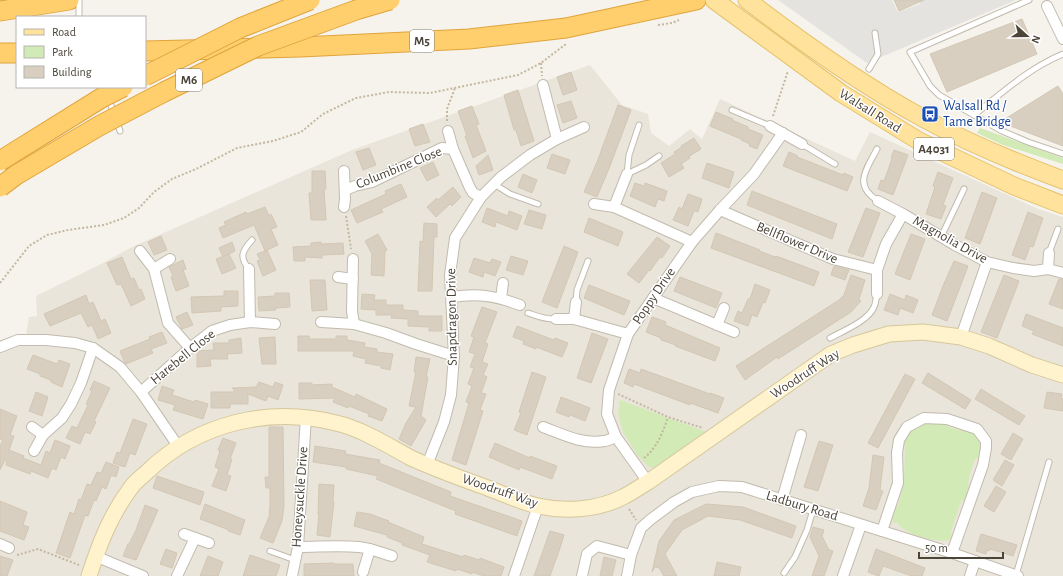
<svg xmlns="http://www.w3.org/2000/svg" width="1063" height="576" font-family="'Alegreya Sans',sans-serif">
<style>
.residential{fill:#eae5da}
.green{fill:#d2eab5}
.parking{fill:#e5e3e0}
.building{fill:#d8cfc1;stroke:#d3c7b4}
.lines{fill:none;stroke-linecap:round;stroke-linejoin:round}
.lane-casing{stroke:#c2bbae;stroke-width:7}
.street-casing{stroke:#c2bbae;stroke-width:12}
.secondary-casing{stroke:#d6c79b;stroke-width:17}
.primary-casing{stroke:#e6c16a;stroke-width:19}
.highway-casing{stroke:#e0a43c;stroke-width:21}
.path{stroke:#c4b79f;stroke-width:2;stroke-dasharray:2 2;stroke-linecap:butt}
.lane{stroke:#fff;stroke-width:5}
.street{stroke:#fff;stroke-width:10}
.secondary{stroke:#fff3cd;stroke-width:15}
.primary{stroke:#ffe39c;stroke-width:17}
.highway{stroke:#ffcf6e;stroke-width:19}
.highway-bridge-casing{stroke:#e0a43c;stroke-width:21;stroke-linecap:butt}
.highway-bridge{stroke:#ffcf6e;stroke-width:19}
.labels{text-anchor:middle;dominant-baseline:central;stroke-width:3;stroke-linejoin:round;paint-order:stroke}
.shield{fill:#fff;stroke:#817c74;stroke-width:1}
.shield-label{font-size:13px;font-weight:bold;fill:#4b4439}
.transit-label{font-size:14px;fill:#164399;stroke:#fff;text-anchor:start}
.street-label{font-size:14px;fill:#4b4439;stroke:#fff}
</style>
<rect width="100%" height="100%" fill="#f6f3ec"/>
<polygon class="residential" points="590,65 622,105 648,114 651,133 669,146 690,129 702,139 720,99 855,161 870,132 1038,209 1063,217 1063,576 0,576 0,341 26,334 29,317 37,316 36,296 101,264 134,246 352,150"/>
<g class="green">
<polygon points="980,128 1063,158 1063,164 1003,145 977,133"/>
<polygon points="620,400 706,432 655,468 649,467 638,456 623,432 618,414"/>
<path d="M928 422 946 424 948 427 964 431 969 429C980 434 982 446 980 457L975 459C973 465 970 472 969 478 967 486 972 499 961 501L951 532 952 536 949 540C936 543 903 534 897 522L893 523 892 516 894 509 898 506 904 483 905 447 903 441C909 431 917 427 928 422Z"/>
</g>
<polygon class="parking" points="778,0 892,0 898,12 920,4 919,0 1016,0 867,63"/>
<g class="building">
<polygon points="894,0 924,0 899,11"/>
<polygon points="1022,19 1037,54 947,92 930,54"/>
<polygon points="571,72 577,90 563,95 557,77"/>
<polygon points="1058,86 1063,94 1063,146 1000,122"/>
<polygon points="518,90 534,141 521,146 516,130 514,130 504,95"/>
<polygon points="571,101 577,118 563,123 557,105"/>
<polygon points="618,105 631,110 610,166 597,197 584,192 597,162"/>
<polygon points="472,106 479,124 476,125 486,151 473,158 465,136 467,136 458,111"/>
<polygon points="716,112 733,119 732,120 748,127 748,129 763,135 757,149 749,146 750,144 741,140 741,139 710,126"/>
<polygon points="423,124 430,142 415,146 409,129"/>
<polygon points="694,138 701,149 688,157 690,158 681,164 684,168 669,177 661,163 675,154 674,152 682,147 681,146"/>
<polygon points="369,148 376,165 363,170 356,152"/>
<polygon points="894,150 908,155 893,195 878,189 881,180 884,181 892,159 891,158"/>
<polygon points="789,152 798,156 797,157 843,175 844,173 853,177 847,191 783,166"/>
<polygon points="552,154 570,160 565,174 547,168"/>
<polygon points="488,155 493,170 479,175 476,166"/>
<polygon points="433,162 439,175 427,181 420,168"/>
<polygon points="707,163 734,172 729,188 702,178"/>
<polygon points="312,171 325,171 326,189 324,189 326,220 311,220 309,193 312,193"/>
<polygon points="938,172 953,178 943,205 946,206 941,219 926,214 935,187 933,186"/>
<polygon points="523,174 537,180 532,193 518,187"/>
<polygon points="635,183 644,186 645,183 667,191 664,201 658,199 655,207 630,196"/>
<polygon points="401,184 407,197 381,209 383,212 357,223 351,210 386,194 385,191"/>
<polygon points="453,187 461,197 452,206 450,204 436,217 427,207 437,198 438,200"/>
<polygon points="752,191 837,224 832,239 747,205"/>
<polygon points="982,192 997,198 980,244 965,238"/>
<polygon points="688,194 702,199 698,212 694,211 688,226 673,220 679,207 682,209"/>
<polygon points="265,207 269,216 271,214 277,227 271,229 278,245 265,251 267,250 276,270 263,276 257,261 260,260 257,254 265,251 254,225 223,238 219,228 226,225 224,222 246,212 247,214"/>
<polygon points="487,208 508,216 509,211 522,216 517,230 496,222 495,227 482,222"/>
<polygon points="866,208 880,213 863,257 848,252"/>
<polygon points="529,210 546,215 542,229 524,224"/>
<polygon points="1028,212 1043,218 1033,247 1030,246 1025,260 1012,255"/>
<polygon points="589,218 623,232 618,246 584,232"/>
<polygon points="424,223 437,224 437,237 434,237 432,291 418,291 420,241 423,242"/>
<polygon points="716,233 760,250 759,251 775,257 776,256 819,272 814,286 711,248"/>
<polygon points="378,234 387,250 385,251 384,276 371,275 372,254 365,241"/>
<polygon points="911,234 925,239 910,280 895,274"/>
<polygon points="161,236 167,250 154,255 148,242"/>
<polygon points="657,237 670,246 662,258 660,257 650,271 649,270 639,283 627,274"/>
<polygon points="232,242 235,251 223,257 219,248"/>
<polygon points="321,242 321,244 343,243 344,254 322,255 322,258 305,257 305,261 294,261 293,247 311,246 311,243"/>
<polygon points="564,246 578,252 557,308 542,302"/>
<polygon points="229,254 236,268 222,274 216,259"/>
<polygon points="511,256 528,261 523,275 506,270"/>
<polygon points="122,257 131,279 134,278 139,290 141,289 145,299 131,306 121,284 117,285 107,263"/>
<polygon points="474,258 490,263 492,259 501,262 495,276 484,272 483,277 469,272"/>
<polygon points="183,260 186,269 183,270 189,286 176,291 171,277 173,276 169,267"/>
<polygon points="954,261 968,266 947,321 932,315 943,286"/>
<polygon points="834,266 849,270 845,280 831,275"/>
<polygon points="851,275 865,280 859,299 861,301 851,312 778,359 777,357 745,380 736,366 839,300 844,295"/>
<polygon points="1004,275 1019,281 997,338 981,332"/>
<polygon points="680,277 722,293 716,308 674,291"/>
<polygon points="1059,279 1063,279 1063,309 1049,304"/>
<polygon points="310,280 325,280 327,310 312,311"/>
<polygon points="755,284 770,290 765,303 763,302 757,317 752,315 748,326 734,321 738,311 742,313 748,299 750,299"/>
<polygon points="589,285 630,301 624,315 584,298"/>
<polygon points="224,291 238,291 238,306 221,307 221,311 192,313 191,297 224,296"/>
<polygon points="275,293 289,293 290,307 275,308 276,310 259,311 258,297 275,296"/>
<polygon points="362,294 375,295 374,300 386,300 386,305 403,305 403,310 418,311 418,316 442,316 442,331 429,331 429,327 408,326 408,319 391,318 392,315 376,315 376,310 361,309"/>
<polygon points="890,294 905,300 906,295 918,300 913,313 900,308 898,315 884,310"/>
<polygon points="86,295 89,304 93,302 101,321 105,319 111,333 98,339 92,325 88,327 81,313 50,326 44,314"/>
<polygon points="482,307 497,312 485,343 488,344 482,362 488,364 483,375 487,377 481,393 486,394 480,410 483,411 466,465 452,460 469,403 466,402 472,386 468,384 474,368 470,367 475,354 469,352 474,337 471,336"/>
<polygon points="187,312 193,325 182,329 176,317"/>
<polygon points="1026,314 1063,328 1063,346 1032,334 1034,331 1022,326"/>
<polygon points="652,317 666,322 665,325 720,348 715,361 675,346 676,345 661,340 661,338 646,332"/>
<polygon points="517,326 554,340 555,338 568,343 562,357 536,347 536,349 523,344 524,341 513,337"/>
<polygon points="162,332 167,343 151,349 153,353 126,364 125,363 120,351 150,339 149,337"/>
<polygon points="592,333 608,339 591,383 577,378"/>
<polygon points="298,336 309,336 309,339 336,339 336,336 347,336 347,340 365,343 364,347 377,349 377,352 393,354 390,370 381,368 381,366 365,363 366,359 353,356 354,351 298,351"/>
<polygon points="275,337 276,364 262,364 259,338"/>
<polygon points="241,338 242,353 227,354 228,359 210,359 211,366 197,367 197,351 214,350 213,343 229,343 229,340"/>
<polygon points="33,355 57,364 59,360 70,364 62,387 51,382 51,380 40,376 40,374 27,369"/>
<polygon points="416,357 430,359 426,377 428,377 421,416 426,420 411,446 399,439 406,423 416,407 409,406 416,372 414,372"/>
<polygon points="629,369 640,373 641,369 710,394 710,393 724,398 718,413 690,403 690,405 634,384 633,387 624,383"/>
<polygon points="532,372 546,377 527,435 514,430 521,413 519,412"/>
<polygon points="928,373 971,400 965,409 922,383"/>
<polygon points="905,374 915,379 878,448 868,443"/>
<polygon points="94,381 110,388 94,421 96,422 90,434 85,432 80,444 66,438 72,426 77,428 88,405 86,404 92,391 90,390"/>
<polygon points="259,382 273,387 275,382 283,385 278,400 268,396 266,401 248,394 248,404 230,404 230,408 211,408 211,392 234,392 234,389 232,388 256,387"/>
<polygon points="299,383 312,383 312,385 332,384 332,387 355,397 356,394 387,409 382,421 368,416 369,414 349,406 348,408 333,402 335,398 299,399"/>
<polygon points="162,386 174,390 172,395 194,402 195,400 208,404 203,419 173,410 175,405 158,400"/>
<polygon points="981,389 1025,416 1019,425 975,399"/>
<polygon points="36,392 48,397 42,416 29,411"/>
<polygon points="1047,392 1062,394 1061,398 1063,399 1063,411 1044,408"/>
<polygon points="561,397 590,408 585,421 570,415 569,417 556,412"/>
<polygon points="0,409 17,416 10,435 14,436 9,450 24,456 23,458 41,465 46,451 50,453 55,440 70,446 65,459 61,457 56,470 52,468 48,478 31,471 30,474 6,465 7,461 5,460 0,470 0,446 3,440 0,439"/>
<polygon points="133,419 147,424 135,455 130,453 125,467 113,463 117,452 120,453"/>
<polygon points="269,427 283,427 284,506 282,521 273,543 260,538 269,517 270,506 270,488 266,488 265,477 269,477"/>
<polygon points="1013,433 1023,439 1011,460 1001,454"/>
<polygon points="223,438 236,443 230,459 232,459 227,475 231,476 226,491 212,486 219,469 215,467 220,451 218,450"/>
<polygon points="819,441 833,445 818,491 804,487"/>
<polygon points="495,443 530,458 530,456 557,466 552,479 520,467 519,470 489,457"/>
<polygon points="315,446 346,451 345,454 380,460 379,463 451,492 450,496 522,521 517,536 455,514 456,511 376,479 378,476 346,469 346,467 313,462"/>
<polygon points="873,455 884,457 880,490 883,491 876,510 863,506 869,488"/>
<polygon points="1005,460 1014,465 1002,486 993,480"/>
<polygon points="106,462 119,467 116,477 111,475 106,489 102,487 96,501 94,500 88,516 85,515 70,558 56,553 70,512 74,514 79,499 81,500 87,484 91,485 97,472 101,473"/>
<polygon points="157,476 204,492 200,505 153,488"/>
<polygon points="319,484 334,485 333,501 334,502 330,537 317,535 319,514 318,514"/>
<polygon points="996,486 1006,492 994,512 984,506"/>
<polygon points="0,501 27,512 23,525 29,527 24,540 0,531"/>
<polygon points="205,504 245,520 240,535 228,531 229,530 200,519"/>
<polygon points="706,504 743,507 796,526 792,538 740,520 708,516 682,530 665,554 677,576 664,576 659,568 655,567 652,572 659,541 674,520"/>
<polygon points="145,505 158,510 136,560 123,556 128,544 129,544 136,530"/>
<polygon points="357,512 370,514 389,521 388,522 424,537 422,544 463,557 464,555 479,560 480,558 504,567 501,576 484,576 472,572 472,574 457,569 456,571 427,562 430,555 402,545 402,543 387,537 387,535 354,526"/>
<polygon points="813,527 824,530 822,536 829,550 833,551 824,576 812,576 819,556 810,537"/>
<polygon points="550,531 564,535 560,548 550,576 534,576"/>
<polygon points="981,534 1017,545 1013,556 990,549 989,551 987,550 986,554 976,551"/>
<polygon points="166,549 177,553 172,568 160,564"/>
<polygon points="876,549 925,568 922,576 912,576 883,566 879,576 868,572"/>
<polygon points="250,555 280,565 276,576 243,576"/>
<polygon points="0,556 13,560 7,576 0,576"/>
<polygon points="208,556 223,562 218,576 200,576"/>
<polygon points="604,557 616,560 612,576 600,576"/>
<polygon points="717,562 741,567 739,576 714,576"/>
<polygon points="334,563 334,564 353,564 354,576 304,576 304,564"/>
</g>
<g class="lines">
<g class="lane-casing">
<g id="lane">
<polyline points="79,0 79,17"/>
<polyline points="1029,0 910,52 930,86 939,95 1002,131 1028,142 1063,154"/>
<polyline points="869,69 878,54 875,33"/>
<polyline points="108,97 120,131"/>
<polyline points="732,110 770,126"/>
<path d="M974 115C1002 93 1029 68 1063 54"/>
<polyline points="639,125 629,155 627,174 646,165 659,156"/>
<polyline points="802,144 835,164"/>
<path d="M877 149C866 170 853 185 878 201"/>
<polyline points="494,184 510,194 538,204"/>
<polyline points="941,237 964,189"/>
<polyline points="1049,253 1058,229"/>
<path d="M249 269C239 257 242 251 252 240"/>
<polyline points="576,302 577,290 588,261"/>
<path d="M528 313C537 316 546 320 556 319"/>
<path d="M830 338C843 331 868 321 874 307 876 303 876 298 877 294"/>
<polyline points="270,551 295,560"/>
<polyline points="784,573 795,557 807,530 813,510"/>
<polyline points="1016,575 1049,462"/>
</g>
</g>
<g class="street-casing">
<g id="street">
<polyline points="1047,6 1063,39"/>
<polyline points="543,85 557,139"/>
<polyline points="770,126 802,144"/>
<polyline points="448,131 453,149 470,188 473,193 481,197"/>
<polyline points="344,171 345,199 344,207"/>
<polyline points="345,190 355,186 372,182 442,148 453,149"/>
<polyline points="878,201 903,214 955,245 987,262 1013,268 1034,271 1048,269 1063,273"/>
<polyline points="594,204 614,207 692,242"/>
<polyline points="614,207 627,174"/>
<polyline points="720,210 833,259 877,270"/>
<polyline points="140,251 154,269 168,323 190,348"/>
<polyline points="353,259 352,311 354,324"/>
<polyline points="154,269 170,259"/>
<polyline points="249,269 250,322"/>
<polyline points="1048,269 1049,253"/>
<polyline points="338,277 353,279"/>
<polyline points="877,294 877,270 886,244 903,214"/>
<path d="M452 297C478 293 496 296 520 305"/>
<polyline points="501,298 503,283"/>
<polyline points="653,298 734,332"/>
<polyline points="556,319 574,319 628,334"/>
<polyline points="574,319 576,302"/>
<polyline points="321,322 354,324 386,333 416,344 454,356"/>
<polyline points="717,325 724,308"/>
<polyline points="961,337 987,262"/>
<polyline points="0,347 18,340 46,340 75,343 93,348 120,367 141,392 178,446"/>
<polyline points="141,392 190,348 212,331 230,325 250,322 275,324"/>
<polyline points="32,427 43,435"/>
<path d="M543 427C562 434 583 445 604 441 608 441 612 438 616 437"/>
<polyline points="34,451 43,435 62,418 71,404 81,383 93,348"/>
<polyline points="427,465 444,422 451,395 454,356 450,275 455,238 481,197 501,177 530,155 557,139 584,127"/>
<polyline points="648,482 616,437 607,414 609,390 628,334 692,242 720,210 754,174 783,133"/>
<polyline points="782,500 801,435"/>
<polyline points="882,531 898,483 897,453 899,440 907,427 924,418 947,419 977,429 986,441 986,448 983,465 952,553"/>
<polyline points="184,534 209,543"/>
<polyline points="0,544 9,548"/>
<path d="M298 547C318 547 339 545 359 547 370 548 381 553 392 556"/>
<polyline points="95,556 143,576"/>
<polyline points="363,572 370,549"/>
<polyline points="177,576 195,538"/>
<polyline points="292,576 298,547 306,417"/>
<polyline points="514,576 538,506"/>
<polyline points="582,576 587,554 597,546 631,555"/>
<polyline points="627,576 631,555 641,528 650,520 674,502 692,492 719,486 742,487 952,553 1018,576"/>
<polyline points="843,576 861,525"/>
<polyline points="970,576 975,561"/>
</g>
</g>
<g class="secondary-casing">
<path id="secondary" d="M89 576C99 545 110 516 130 489 134 482 142 477 148 471 198 423 269 406 336 423 362 429 387 445 411 458 435 469 460 478 485 487 502 493 520 502 538 506 565 512 598 510 623 497 631 493 640 487 648 482L831 354 853 345 889 334 923 332 961 337 989 346 1032 365 1063 375"/>
</g>
<g class="primary-casing">
<g id="primary">
<polyline points="714,0 841,93 919,141 1014,186 1063,205"/>
<path d="M747 0C802 42 860 84 921 117 966 142 1014 162 1063 180"/>
</g>
</g>
<g class="highway-casing">
<g id="highway">
<polyline points="0,11 69,0"/>
<polyline points="145,51 301,47 469,39 566,28 696,0"/>
<polyline points="0,53 17,53"/>
</g>
</g>
<g class="path">
<polyline points="658,25 672,23 679,20"/>
<polyline points="541,63 542,76"/>
<polyline points="773,116 788,71"/>
<polyline points="447,121 447,109 455,88"/>
<polyline points="346,216 351,249"/>
<polyline points="0,283 29,246 47,235 68,230 104,225 124,218 139,208 154,192 172,179 196,169 237,148 273,141 301,132 323,114 356,98 389,92 430,93 518,75 541,63 566,44"/>
<polyline points="618,394 668,417 703,428"/>
<path d="M644 458C657 448 663 432 668 417"/>
<polyline points="629,509 636,520"/>
<polyline points="17,555 38,549 79,565"/>
</g>
<use href="#lane" class="lane"/>
<use href="#street" class="street"/>
<use href="#secondary" class="secondary"/>
<use href="#primary" class="primary"/>
<use href="#highway" class="highway"/>
<g class="highway-bridge-casing">
<g id="highway-bridge">
<polyline points="145,76 240,28 310,0"/>
<polyline points="0,161 103,97 123,87"/>
<polyline points="0,187 16,175 99,126 164,92 258,46 356,10 390,0"/>
</g>
</g>
<use href="#highway-bridge" class="highway-bridge"/>
</g>
<defs>
<g id="bus-square" transform="scale(0.9)"><rect x="-9" y="-9" width="18" height="18" rx="4" fill="#1a4fb4" stroke="#fff"/><path d="M-5-6H5V4H4V6H2V4H-2V6H-4V4H-5ZM-3.5-4V0h7V-4ZM-3.5 1.2v1.5H-2V1.2ZM2 1.2v1.5H3.5V1.2Z" fill="#fff"/></g>
</defs>
<g fill-rule="evenodd">
<use href="#bus-square" x="930" y="114"/>
</g>
<g class="labels">
<g class="shield">
<rect x="410" y="30" width="24" height="22" rx="3"/>
<rect x="176" y="69" width="26" height="22" rx="3"/>
<rect x="914" y="138" width="40" height="22" rx="3"/>
</g>
<g class="shield-label">
<text x="422" y="41">M5</text>
<text x="189" y="80">M6</text>
<text x="934" y="149">A4031</text>
</g>
<g class="transit-label">
<text x="943" y="106">Walsall Rd /<tspan x="943" dy="16">Tame Bridge</tspan></text>
</g>
<g class="street-label">
<text transform="translate(870 111) rotate(32)">Walsall Road</text>
<text transform="translate(399 168) rotate(-22)">Columbine Close</text>
<text transform="translate(950 240) rotate(29)">Magnolia Drive</text>
<text transform="translate(797 243) rotate(23)">Bellflower Drive</text>
<text transform="translate(654 296) rotate(-56)">Poppy Drive</text>
<text transform="translate(452 317) rotate(-91)">Snapdragon Drive</text>
<text transform="translate(183 357) rotate(-39)">Harebell Close</text>
<text transform="translate(805 374) rotate(-33)">Woodruff Way</text>
<text transform="translate(500 491) rotate(19)">Woodruff Way</text>
<text transform="translate(300 497) rotate(-86)">Honeysuckle Drive</text>
<text transform="translate(802 506) rotate(17)">Ladbury Road</text>
</g>
</g>
<rect x="16" y="16" width="130" height="72" fill="#ffffff" stroke="#b7b4b0"/>
<rect x="24" y="29" width="20" height="6" fill="#ffe39c" stroke="#b7b4b0"/>
<text x="52" y="36" font-size="12" fill="#4b4439">Road</text>
<rect x="24" y="46" width="20" height="12" fill="#d2eab5" stroke="#b7b4b0"/>
<text x="52" y="56" font-size="12" fill="#4b4439">Park</text>
<rect x="24" y="66" width="20" height="12" fill="#d8cfc1" stroke="#b7b4b0"/>
<text x="52" y="76" font-size="12" fill="#4b4439">Building</text>
<g transform="translate(1027 36) rotate(111)" stroke="#ffffff" stroke-width="3" paint-order="stroke">
<path d="M0-3L7 15L0 10L-7 15Z" fill="#4b4439"/>
<text y="-6" font-size="11" font-weight="bold" text-anchor="middle" fill="#4b4439">N</text>
</g>
<path d="M919 552v6h84v-6" fill="none" stroke="#4b4439" stroke-width="2"/>
<text x="925" y="552" font-size="12" fill="#4b4439" stroke="#ffffff" stroke-width="3" paint-order="stroke">50 m</text>
</svg>
